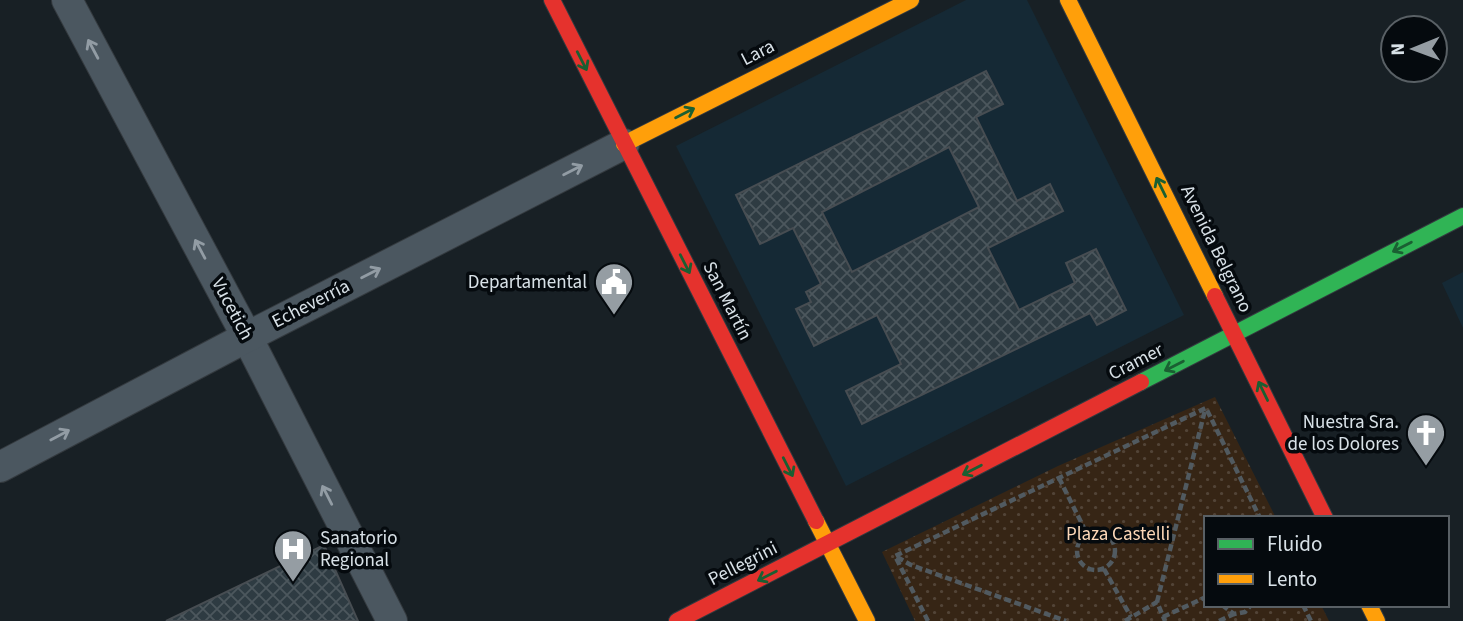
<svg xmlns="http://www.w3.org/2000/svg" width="1463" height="621" font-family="'Source Sans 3',sans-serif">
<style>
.built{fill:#152935}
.park{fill:url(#park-dots)}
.building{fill:url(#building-cross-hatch);stroke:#474d52;stroke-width:2;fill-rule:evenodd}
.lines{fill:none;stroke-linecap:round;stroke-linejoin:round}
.street-casing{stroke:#343a3f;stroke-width:32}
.fast-casing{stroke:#343a3f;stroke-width:18}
.slow-casing{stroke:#343a3f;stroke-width:18}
.jam-casing{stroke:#343a3f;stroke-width:18}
.path{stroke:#515a60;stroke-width:4.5;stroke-dasharray:7 3.5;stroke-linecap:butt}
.street{stroke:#4b5760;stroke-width:30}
.fast{stroke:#30b455;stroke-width:16}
.slow{stroke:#ff9f0a;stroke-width:16}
.jam{stroke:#e5322d;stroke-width:16}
.oneway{stroke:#929ca4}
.oneway2{stroke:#1a5f32}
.labels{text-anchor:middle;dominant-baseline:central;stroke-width:7;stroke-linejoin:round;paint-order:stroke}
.street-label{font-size:19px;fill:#d8e1e7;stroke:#050a0e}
.poi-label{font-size:19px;fill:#d8e1e7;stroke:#050a0e;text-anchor:end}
.park-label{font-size:19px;fill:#fdd8b8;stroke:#050a0e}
</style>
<defs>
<pattern id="park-dots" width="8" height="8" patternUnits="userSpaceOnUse" patternTransform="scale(1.75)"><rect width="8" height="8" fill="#362515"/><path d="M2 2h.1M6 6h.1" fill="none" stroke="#524437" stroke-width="1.8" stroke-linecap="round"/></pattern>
<pattern id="building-cross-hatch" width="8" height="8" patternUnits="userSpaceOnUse" patternTransform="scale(1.75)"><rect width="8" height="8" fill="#2e3b42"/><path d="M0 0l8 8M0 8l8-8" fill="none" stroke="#4c575d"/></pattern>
</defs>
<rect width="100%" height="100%" fill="#182025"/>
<g class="built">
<polygon points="966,0 1027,0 1184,315 846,486 676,146"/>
<polygon points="1463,272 1463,328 1442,283"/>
</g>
<polygon class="park" points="1215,397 1276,518 1206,518 1206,605 1321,605 1329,621 915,621 882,552 1058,466"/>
<g class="building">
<path d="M986 71 1003 104 976 117 1017 201 1050 184 1063 211 988 248 1019 310 1075 283 1066 263 1096 249 1126 310 1097 325 1090 313 862 424 846 391 901 364 877 315 814 346 796 309 811 302 806 292 821 284 793 228 760 244 736 195ZM949 147 979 207 852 272 822 212Z"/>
<polygon points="324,545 358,621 166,621"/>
</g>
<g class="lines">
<g class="street-casing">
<g id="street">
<polyline points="67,0 247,337 392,621"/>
<polyline points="0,467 247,337 624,144"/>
</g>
</g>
<g class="fast-casing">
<polyline id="fast" points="1141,382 1463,216"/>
</g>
<g class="slow-casing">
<g id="slow">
<polyline points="1068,0 1215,296"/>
<polyline points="624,144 911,0"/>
<polyline points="816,521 867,621"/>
<polyline points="1369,605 1377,621"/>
</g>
</g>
<g class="jam-casing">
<g id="jam">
<polyline points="552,0 816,521"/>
<polyline points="1215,296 1325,518"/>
<polyline points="677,621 1141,382"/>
</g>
</g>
<g class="path">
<polyline points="1059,478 1087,534"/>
<circle cx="1096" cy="551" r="19"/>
<polyline points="897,557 911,565 1066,621"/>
<polyline points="1104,569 1131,617"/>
<polyline points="1157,602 1205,410"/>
<polyline points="1222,605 1234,614 1245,612 1251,605"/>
<polyline points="1303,605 1311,621"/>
<polyline points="1163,617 1206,597"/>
<polyline points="928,621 895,556 1206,408 1260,518"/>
<polyline points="1125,621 1157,602 1165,621"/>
<polyline points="1219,621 1234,614"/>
</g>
<use href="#street" class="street"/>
<use href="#fast" class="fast"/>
<use href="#slow" class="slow"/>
<use href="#jam" class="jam"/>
</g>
<defs><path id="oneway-shaft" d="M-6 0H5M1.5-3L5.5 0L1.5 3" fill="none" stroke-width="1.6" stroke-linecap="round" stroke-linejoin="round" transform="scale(1.75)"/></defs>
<g class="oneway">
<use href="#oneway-shaft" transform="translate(93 49) rotate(-118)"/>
<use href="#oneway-shaft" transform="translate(573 170) rotate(-27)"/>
<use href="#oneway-shaft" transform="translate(200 249) rotate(-118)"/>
<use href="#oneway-shaft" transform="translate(371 273) rotate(-27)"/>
<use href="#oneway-shaft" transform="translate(60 435) rotate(-28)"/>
<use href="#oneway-shaft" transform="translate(327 495) rotate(-117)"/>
</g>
<g class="oneway2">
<use href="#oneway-shaft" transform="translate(582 61) rotate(63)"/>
<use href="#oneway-shaft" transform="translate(685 113) rotate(-27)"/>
<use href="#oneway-shaft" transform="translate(1161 187) rotate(-116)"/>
<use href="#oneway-shaft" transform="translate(1402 247) rotate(153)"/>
<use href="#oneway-shaft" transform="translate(685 264) rotate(63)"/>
<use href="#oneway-shaft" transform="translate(1174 366) rotate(153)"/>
<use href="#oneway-shaft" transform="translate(1263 391) rotate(-116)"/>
<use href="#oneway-shaft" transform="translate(788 467) rotate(63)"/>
<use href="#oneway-shaft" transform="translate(972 470) rotate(153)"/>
<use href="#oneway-shaft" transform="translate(767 576) rotate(153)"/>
</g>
<defs>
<g id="civic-pin" transform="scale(2.0125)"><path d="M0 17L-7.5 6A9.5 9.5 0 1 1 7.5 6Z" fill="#959da3" stroke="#050a0e"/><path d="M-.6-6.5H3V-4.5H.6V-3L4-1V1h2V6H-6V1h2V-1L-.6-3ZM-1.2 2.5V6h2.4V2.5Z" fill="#fff"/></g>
<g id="church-pin" transform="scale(2.0125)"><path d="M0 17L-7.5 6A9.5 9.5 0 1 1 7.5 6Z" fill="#959da3" stroke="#050a0e"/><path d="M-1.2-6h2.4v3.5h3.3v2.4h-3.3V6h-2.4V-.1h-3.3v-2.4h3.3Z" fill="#fff"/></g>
<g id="hospital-pin" transform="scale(2.0125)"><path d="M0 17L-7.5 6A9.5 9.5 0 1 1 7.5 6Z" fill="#959da3" stroke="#050a0e"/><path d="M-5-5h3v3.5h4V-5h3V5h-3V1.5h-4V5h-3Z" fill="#fff"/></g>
</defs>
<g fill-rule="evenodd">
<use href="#civic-pin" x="614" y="282"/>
<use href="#church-pin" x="1426" y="433"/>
<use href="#hospital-pin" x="293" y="549"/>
</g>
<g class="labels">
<g class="street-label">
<text transform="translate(758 53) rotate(-27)">Lara</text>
<text transform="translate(1216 249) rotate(64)">Avenida Belgrano</text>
<text transform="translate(727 301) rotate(63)">San Martín</text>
<text transform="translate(311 304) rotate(-27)">Echeverría</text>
<text transform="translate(232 309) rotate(62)">Vucetich</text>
<text transform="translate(1136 362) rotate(-27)">Cramer</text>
<text transform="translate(743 564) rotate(-27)">Pellegrini</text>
</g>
<g class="poi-label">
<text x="587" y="282">Departamental</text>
<text x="1399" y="422">Nuestra Sra.<tspan x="1399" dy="22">de los Dolores</tspan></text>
<text x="320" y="538" text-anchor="start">Sanatorio<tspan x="320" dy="22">Regional</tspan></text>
</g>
<g class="park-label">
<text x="1118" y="534">Plaza Castelli</text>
</g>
</g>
<rect x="1204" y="516" width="245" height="91" fill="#050a0e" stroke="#596065" stroke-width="2"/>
<rect x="1218" y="539" width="35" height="10" fill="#30b455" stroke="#596065" stroke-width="2"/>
<text x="1267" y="551" font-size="21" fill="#d8e1e7">Fluido</text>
<rect x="1218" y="574" width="35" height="10" fill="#ff9f0a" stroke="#596065" stroke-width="2"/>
<text x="1267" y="586" font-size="21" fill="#d8e1e7">Lento</text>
<g transform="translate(1414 49) rotate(269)"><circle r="33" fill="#050a0e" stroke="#596065" stroke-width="2"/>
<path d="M0-5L12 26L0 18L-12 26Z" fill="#959da3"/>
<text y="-10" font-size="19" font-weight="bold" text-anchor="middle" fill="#d8e1e7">N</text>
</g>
</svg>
